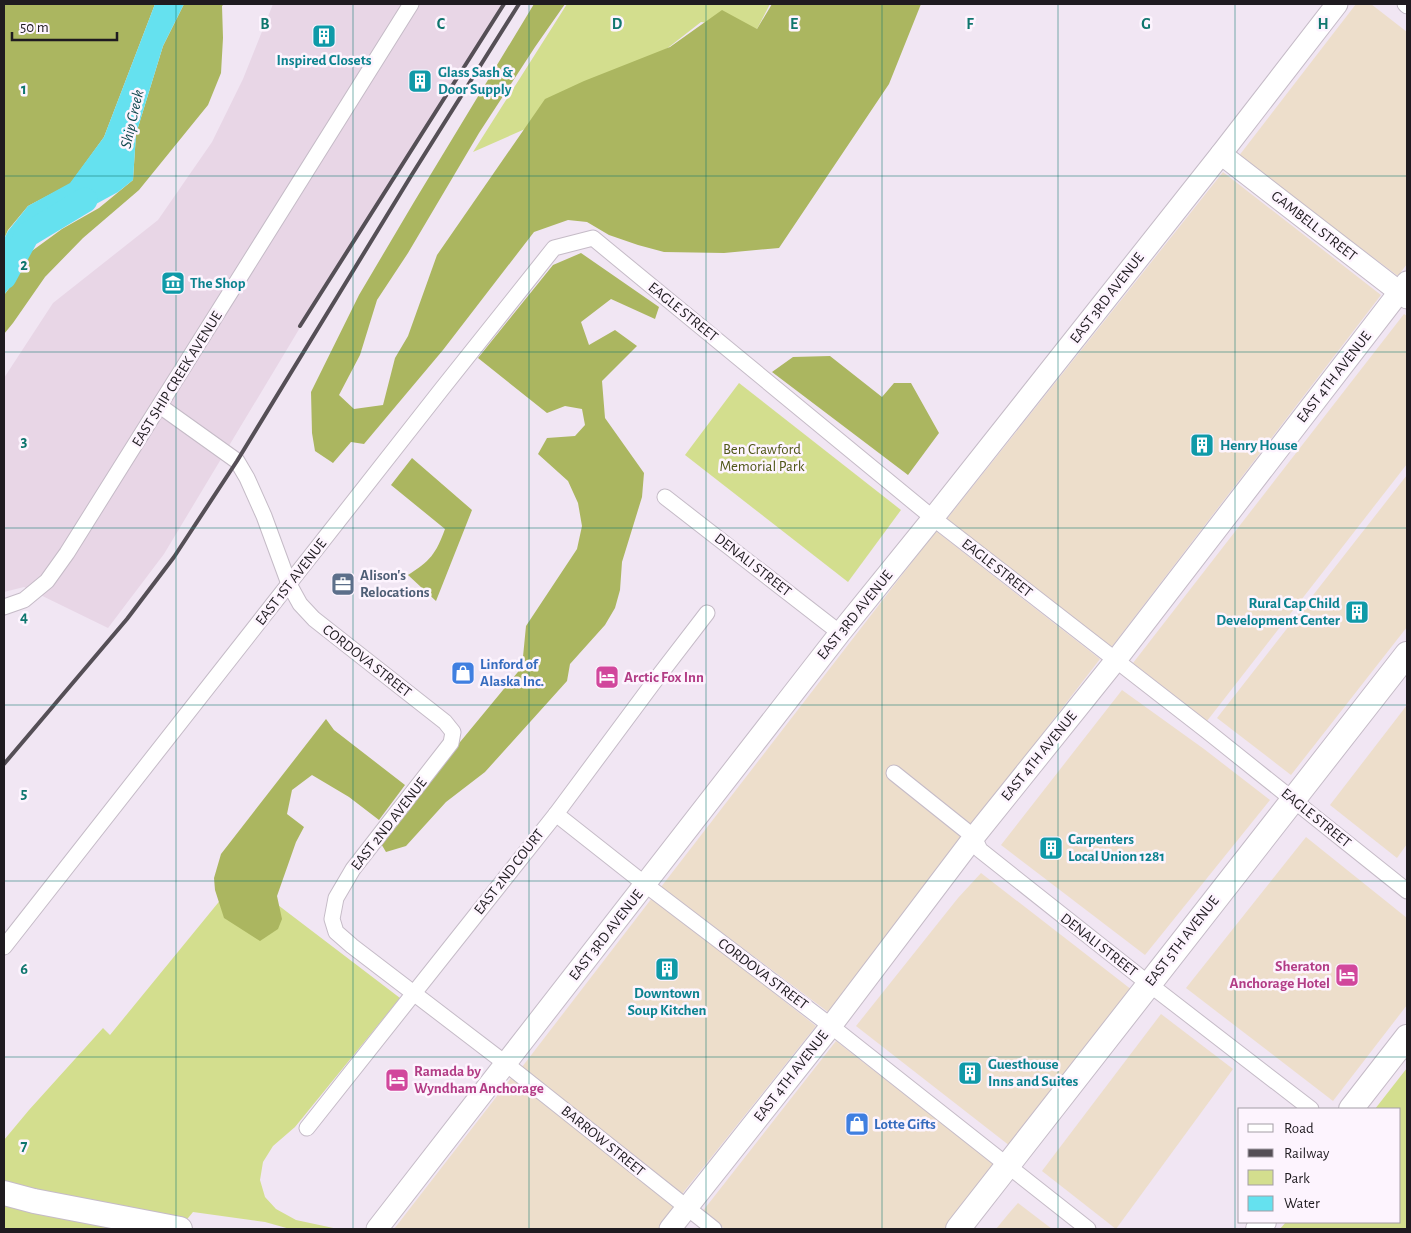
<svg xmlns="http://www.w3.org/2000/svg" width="1411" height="1233" font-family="'Alegreya Sans',sans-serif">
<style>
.commercial{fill:#eddecb}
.industrial{fill:#e8d6e6}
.green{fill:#d3de8e}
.forest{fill:#abb660}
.water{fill:#65e1ef}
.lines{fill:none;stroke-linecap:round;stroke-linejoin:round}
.river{stroke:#65e1ef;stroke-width:25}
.street-casing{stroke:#c5bbc7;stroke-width:17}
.secondary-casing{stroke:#c5bbc7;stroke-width:23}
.primary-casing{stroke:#c5bbc7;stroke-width:26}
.street{stroke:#fff;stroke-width:15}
.secondary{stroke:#fff;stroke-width:21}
.primary{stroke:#fff;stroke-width:24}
.rail{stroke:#554f56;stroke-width:4}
.grid{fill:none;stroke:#0f766e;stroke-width:1;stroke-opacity:0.55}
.labels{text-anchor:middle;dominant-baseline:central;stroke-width:5;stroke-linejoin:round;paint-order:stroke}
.culture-label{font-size:15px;font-weight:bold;fill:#0d838f;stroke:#fdf4fe;text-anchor:start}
.street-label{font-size:15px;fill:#1f1b20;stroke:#fdf4fe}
.park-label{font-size:15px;fill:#4f5617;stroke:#fdf4fe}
.service-label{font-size:15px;font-weight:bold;fill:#4e5e75;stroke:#fdf4fe;text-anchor:start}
.shop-label{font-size:15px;font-weight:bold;fill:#366cbe;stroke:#fdf4fe;text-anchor:start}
.hotel-label{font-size:15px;font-weight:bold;fill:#b23c85;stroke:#fdf4fe;text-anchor:start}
.water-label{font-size:16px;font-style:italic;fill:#124a50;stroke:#fdf4fe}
.grid-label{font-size:16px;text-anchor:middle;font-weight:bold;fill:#0f766e;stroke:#fdf4fe;stroke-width:5;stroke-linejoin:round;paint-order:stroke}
</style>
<rect width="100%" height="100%" fill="#f1e6f3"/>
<g class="commercial">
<polygon points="1356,4 1371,4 1407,32 1407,264 1398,276 1238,157"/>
<polygon points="1223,172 1381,295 1110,649 946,520"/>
<polygon points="1404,314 1407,316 1407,464 1207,721 1133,663"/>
<polygon points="1407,475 1407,627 1291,775 1217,718"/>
<polygon points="936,531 1100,659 828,1012 661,887"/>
<polygon points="1122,690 1204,749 1270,800 1145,955 1001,845"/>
<polygon points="1407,705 1407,844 1397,858 1330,805"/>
<polygon points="1306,837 1407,918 1407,1005 1333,1101 1186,988"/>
<polygon points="981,873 1132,990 1010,1146 856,1026 958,898"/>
<polygon points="652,898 816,1026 682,1194 522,1067"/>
<polygon points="1161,1014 1233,1069 1116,1229 1042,1171"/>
<polygon points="836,1041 994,1164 944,1229 725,1229 702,1212"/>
<polygon points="511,1078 675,1207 658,1229 394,1229"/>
<polygon points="1018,1203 1052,1229 996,1229 1010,1212"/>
</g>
<polygon class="industrial" points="273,4 504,4 322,291 164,554 108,628 24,587 4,592 4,378 53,303 158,220 212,142 243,79"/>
<g class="green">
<polygon points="567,4 770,4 757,29 701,22 614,90 473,152"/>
<polygon points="739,383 901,510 848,582 685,455"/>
<polygon points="240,876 400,998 295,1127 273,1146 263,1162 260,1180 265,1197 276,1209 296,1220 338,1229 290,1229 265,1222 193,1212 179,1229 4,1229 4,1140 29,1110 103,1028 110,1035"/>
<polygon points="1407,1068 1407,1229 1280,1229 1286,1222 1400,1222 1400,1109 1375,1109"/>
</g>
<g class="forest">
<polygon points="4,4 155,4 104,137 70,184 28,206 8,230 4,239"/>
<polygon points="184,4 224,4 222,6 223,38 221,73 208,105 139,190 83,238 45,277 13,323 4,334 4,295 11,286 25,256 62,229 99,208 133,180 136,134 163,46"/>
<polygon points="534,4 565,4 535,47 479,133 408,253 377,300 360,355 339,395 354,409 383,405 395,358 408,336 437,255 545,99 584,81 670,47 722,10 757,29 772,4 921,4 889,84 779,248 724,253 664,252 638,245 609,235 587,222 568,220 534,232 443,350 364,444 351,442 333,463 315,451 312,433 311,392 359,295 414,202"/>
<polygon points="581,253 659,307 655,319 611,299 581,322 589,345 615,330 637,346 602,381 605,418 644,473 642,497 622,562 620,590 615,608 605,625 570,664 567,681 485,772 446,802 406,846 386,852 380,842 399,816 522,667 526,626 577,549 582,526 578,503 568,481 538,454 547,438 575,436 585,425 582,409 565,406 547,413 478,358 553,265"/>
<polygon points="830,356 882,397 894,383 911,383 939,433 908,475 772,372 793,357"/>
<path d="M412 458 472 510 436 601 408 575C430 561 436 554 445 529L391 485Z"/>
<polygon points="326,719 334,730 405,785 379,820 349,797 312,775 292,790 287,814 304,827 296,842 277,896 282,919 278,929 260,941 224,918 215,890 214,878 221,854"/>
</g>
<path class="water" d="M155 4H184L163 46 136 134 133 180 118 192 96 204 37 223C28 248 21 274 4 295V239L8 231 28 206 70 183 104 137Z"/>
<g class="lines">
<polyline class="river" points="4,277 27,235 85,200"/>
<g class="street-casing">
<g id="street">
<polyline points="1405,4 1407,6"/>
<polyline points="160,406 237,461 247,478 264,516 289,584 300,604 314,619 445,722 453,732 451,743 353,869 336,898 332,919 336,932 352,946 505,1063 714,1229"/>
<polyline points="665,497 840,633"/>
<polyline points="4,607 24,600 47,581 67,553 411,4"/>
<polyline points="894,773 974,837 980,850 1149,984 1311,1109"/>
<polyline points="556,814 646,885 831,1026 1088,1229"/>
<polyline points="4,947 441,390 554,248 593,238 933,518 1207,731 1407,891"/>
<polyline points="307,1128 556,814 654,682 707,613"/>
</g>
</g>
<g class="secondary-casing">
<g id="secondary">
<polyline points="1221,154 1407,298"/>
<polyline points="377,1229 840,633 933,518 1221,154 1337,4"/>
<polyline points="670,1229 831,1026 974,837 1116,660 1407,282"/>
</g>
</g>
<g class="primary-casing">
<g id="primary">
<polyline points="1351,1109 1407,1037"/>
<polyline points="4,1193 34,1201 180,1229"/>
<polyline points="958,1229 1407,654"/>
<polyline points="1258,1229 1264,1222"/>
</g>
</g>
<use href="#street" class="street"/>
<use href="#secondary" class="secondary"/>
<use href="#primary" class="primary"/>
<g class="rail">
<polyline points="300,326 504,4"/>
<polyline points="4,764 127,619 174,557 237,461 411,176 519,4"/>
</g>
</g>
<path class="grid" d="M176 4V1229M353 4V1229M529 4V1229M706 4V1229M882 4V1229M1058 4V1229M1235 4V1229M4 176H1407M4 352H1407M4 528H1407M4 705H1407M4 881H1407M4 1057H1407"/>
<defs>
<g id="building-square" transform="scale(1.25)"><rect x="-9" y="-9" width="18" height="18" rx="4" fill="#0f9aa8" stroke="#fdf4fe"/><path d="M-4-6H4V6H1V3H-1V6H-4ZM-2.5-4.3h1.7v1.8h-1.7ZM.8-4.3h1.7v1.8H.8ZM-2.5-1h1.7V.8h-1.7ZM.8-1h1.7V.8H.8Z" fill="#fff"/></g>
<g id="museum-square" transform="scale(1.25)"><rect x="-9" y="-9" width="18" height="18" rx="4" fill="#0f9aa8" stroke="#fdf4fe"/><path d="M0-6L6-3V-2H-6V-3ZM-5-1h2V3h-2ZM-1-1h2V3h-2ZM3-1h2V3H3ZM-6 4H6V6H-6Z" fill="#fff"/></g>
<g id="office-square" transform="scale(1.25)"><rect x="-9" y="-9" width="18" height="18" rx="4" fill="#5c6f8a" stroke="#fdf4fe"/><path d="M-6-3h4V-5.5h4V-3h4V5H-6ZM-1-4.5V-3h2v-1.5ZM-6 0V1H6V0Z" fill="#fff"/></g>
<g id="shop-square" transform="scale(1.25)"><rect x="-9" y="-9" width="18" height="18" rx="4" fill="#3f7fe0" stroke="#fdf4fe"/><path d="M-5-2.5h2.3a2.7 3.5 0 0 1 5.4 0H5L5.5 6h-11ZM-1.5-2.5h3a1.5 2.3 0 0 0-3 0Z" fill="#fff"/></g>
<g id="hotel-square" transform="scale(1.25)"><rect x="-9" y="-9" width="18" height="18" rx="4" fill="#d1479c" stroke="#fdf4fe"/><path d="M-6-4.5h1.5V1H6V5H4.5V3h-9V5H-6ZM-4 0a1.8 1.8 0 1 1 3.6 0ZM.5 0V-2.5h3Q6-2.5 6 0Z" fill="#fff"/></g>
</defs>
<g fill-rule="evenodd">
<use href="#building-square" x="324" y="36"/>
<use href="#building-square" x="420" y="81"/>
<use href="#museum-square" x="173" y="283"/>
<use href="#building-square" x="1202" y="445"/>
<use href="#office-square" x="343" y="584"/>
<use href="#building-square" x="1357" y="612"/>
<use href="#shop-square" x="463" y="673"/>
<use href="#hotel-square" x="607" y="677"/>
<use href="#building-square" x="1051" y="848"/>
<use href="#building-square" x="667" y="969"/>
<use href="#hotel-square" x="1347" y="975"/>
<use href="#building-square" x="970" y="1073"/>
<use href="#hotel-square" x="397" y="1080"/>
<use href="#shop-square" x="857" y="1124"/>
</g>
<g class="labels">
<g class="culture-label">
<text x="324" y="60" text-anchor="middle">Inspired Closets</text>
<text x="438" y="72">Glass Sash &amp;<tspan x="438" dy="17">Door Supply</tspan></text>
<text x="190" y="283">The Shop</text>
<text x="1220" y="445">Henry House</text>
<text x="1340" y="603" text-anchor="end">Rural Cap Child<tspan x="1340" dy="17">Development Center</tspan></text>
<text x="1068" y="839">Carpenters<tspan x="1068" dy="17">Local Union 1281</tspan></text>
<text x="667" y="993" text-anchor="middle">Downtown<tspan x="667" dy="17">Soup Kitchen</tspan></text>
<text x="988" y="1064">Guesthouse<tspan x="988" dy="17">Inns and Suites</tspan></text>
</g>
<g class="street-label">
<text transform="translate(1314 226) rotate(38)">GAMBELL STREET</text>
<text transform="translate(1107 298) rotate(-52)">EAST 3RD AVENUE</text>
<text transform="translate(683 312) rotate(39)">EAGLE STREET</text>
<text transform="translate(1334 377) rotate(-52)">EAST 4TH AVENUE</text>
<text transform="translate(177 379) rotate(-58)">EAST SHIP CREEK AVENUE</text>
<text transform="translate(753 565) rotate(38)">DENALI STREET</text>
<text transform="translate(997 568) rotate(38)">EAGLE STREET</text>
<text transform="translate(291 582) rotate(-52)">EAST 1ST AVENUE</text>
<text transform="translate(855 615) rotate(-51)">EAST 3RD AVENUE</text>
<text transform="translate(367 661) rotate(38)">CORDOVA STREET</text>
<text transform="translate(1039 756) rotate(-51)">EAST 4TH AVENUE</text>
<text transform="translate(1316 818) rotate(39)">EAGLE STREET</text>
<text transform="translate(389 824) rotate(-52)">EAST 2ND AVENUE</text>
<text transform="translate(509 872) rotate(-52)">EAST 2ND COURT</text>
<text transform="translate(606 935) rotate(-52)">EAST 3RD AVENUE</text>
<text transform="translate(1182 941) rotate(-52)">EAST 5TH AVENUE</text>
<text transform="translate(1099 945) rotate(38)">DENALI STREET</text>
<text transform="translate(763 974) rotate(37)">CORDOVA STREET</text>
<text transform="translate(791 1076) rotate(-52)">EAST 4TH AVENUE</text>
<text transform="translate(603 1141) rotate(39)">BARROW STREET</text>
</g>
<g class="park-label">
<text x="762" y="449">Ben Crawford<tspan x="762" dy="17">Memorial Park</tspan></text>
</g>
<g class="service-label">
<text x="360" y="575">Alison's<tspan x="360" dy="17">Relocations</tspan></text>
</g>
<g class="shop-label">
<text x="480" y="664">Linford of<tspan x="480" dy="17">Alaska Inc.</tspan></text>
<text x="874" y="1124">Lotte Gifts</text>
</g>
<g class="hotel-label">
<text x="624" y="677">Arctic Fox Inn</text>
<text x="1330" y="966" text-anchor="end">Sheraton<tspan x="1330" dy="17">Anchorage Hotel</tspan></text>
<text x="414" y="1071">Ramada by<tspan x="414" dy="17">Wyndham Anchorage</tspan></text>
</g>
<g class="water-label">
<text transform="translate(132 119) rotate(-77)">Ship Creek</text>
</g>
</g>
<g class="grid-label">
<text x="265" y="29">B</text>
<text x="441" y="29">C</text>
<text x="617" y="29">D</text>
<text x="794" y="29">E</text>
<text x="970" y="29">F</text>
<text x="1146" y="29">G</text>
<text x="1323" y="29">H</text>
<text x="24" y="94">1</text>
<text x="24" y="270">2</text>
<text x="24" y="446">3</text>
<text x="24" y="622">4</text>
<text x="24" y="798">5</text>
<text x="24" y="974">6</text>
<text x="24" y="1151">7</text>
</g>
<rect width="1411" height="1233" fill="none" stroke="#1f1b20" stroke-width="10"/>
<rect x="1238" y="1108" width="162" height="115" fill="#fdf4fe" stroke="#a49da5"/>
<rect x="1248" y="1124" width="25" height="8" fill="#ffffff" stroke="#a49da5"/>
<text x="1284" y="1133" font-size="15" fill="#1f1b20">Road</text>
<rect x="1248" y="1149" width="25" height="8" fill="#554f56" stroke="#a49da5"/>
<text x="1284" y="1158" font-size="15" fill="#1f1b20">Railway</text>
<rect x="1248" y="1170" width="25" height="15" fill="#d3de8e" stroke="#a49da5"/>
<text x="1284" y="1183" font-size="15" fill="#1f1b20">Park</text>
<rect x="1248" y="1196" width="25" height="15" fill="#65e1ef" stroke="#a49da5"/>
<text x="1284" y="1208" font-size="15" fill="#1f1b20">Water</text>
<path d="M12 32v8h105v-8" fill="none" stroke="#1f1b20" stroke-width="2.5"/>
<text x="20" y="32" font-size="15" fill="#1f1b20" stroke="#fdf4fe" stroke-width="4" paint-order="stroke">50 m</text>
</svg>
